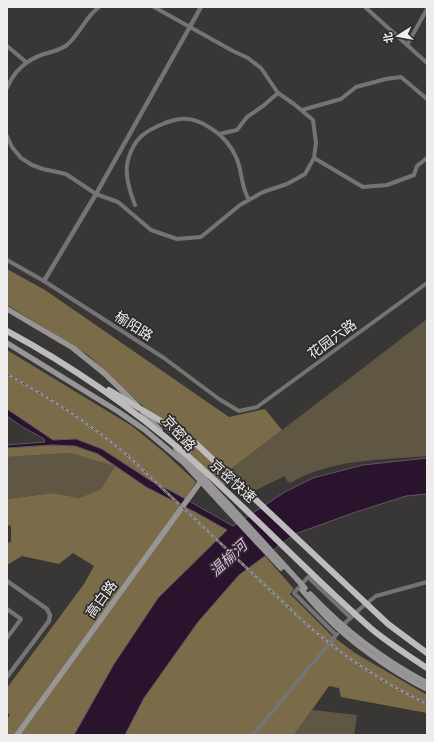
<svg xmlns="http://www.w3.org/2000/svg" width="434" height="742" font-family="Mulish,'Noto Sans SC',sans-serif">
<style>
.green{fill:#5f5743}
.forest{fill:#7a6c48}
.water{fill:#2a142d;stroke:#655566}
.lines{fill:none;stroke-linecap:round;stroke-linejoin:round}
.minor{stroke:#757474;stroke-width:4}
.tertiary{stroke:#757474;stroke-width:4.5}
.secondary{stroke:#989596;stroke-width:5.5}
.rail-casing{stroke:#918f8f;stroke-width:2.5}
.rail{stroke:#2f2c2c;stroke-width:1;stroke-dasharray:3;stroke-linecap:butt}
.secondary-bridge{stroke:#989596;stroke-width:5.5}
.trunk-bridge{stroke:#bebbbc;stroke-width:6}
.labels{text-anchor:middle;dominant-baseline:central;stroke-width:3.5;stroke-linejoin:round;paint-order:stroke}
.street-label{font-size:14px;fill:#eeecec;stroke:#2f2c2c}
.water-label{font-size:15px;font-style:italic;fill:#e4b7ea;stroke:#2f2c2c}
</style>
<rect width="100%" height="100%" fill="#393636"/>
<g class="green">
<path d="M427 319V456C381 460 331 459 290 483L287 481 285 476 248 494 227 483 226 473Z"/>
<polygon points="70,453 116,465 101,489 79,498 53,493 7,499 7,457"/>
<polygon points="312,710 357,715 354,735 294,735"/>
</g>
<g class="forest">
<polygon points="7,269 45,290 229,417 265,409 282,430 226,473 227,483 223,487 191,455 146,409 88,355 7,305"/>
<polygon points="7,350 132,426 165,453 196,482 185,499 151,481 102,449 76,439 53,440 7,409"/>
<polygon points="52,445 75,446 98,454 147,487 195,512 227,530 196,562 114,664 74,735 7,735 7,719 10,715 7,712 7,688 84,584 94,566 73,553 59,564 22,556 7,565 7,543 11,542 11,526 7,525 7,499 53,493 79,498 101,489 115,466 70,453 7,457 7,448"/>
<polygon points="265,556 294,589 290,594 331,635 355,653 427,695 427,713 341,697 339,688 329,686 294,735 125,735 144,698 198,622 239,575"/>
</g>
<polygon class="water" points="7,409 53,440 76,439 102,449 151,481 173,492 233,526 285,492 313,478 363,465 427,458 427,494 406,496 356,512 295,534 239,575 198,622 144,698 125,735 74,735 114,664 158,598 227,530 195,512 146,487 98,454 75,446 52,445 7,448 7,445 45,442 44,439 21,426 7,416"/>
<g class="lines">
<g class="minor">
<polyline points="365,7 427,63"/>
<polyline points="407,45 427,9"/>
<polyline points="7,46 26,62"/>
<path d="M7 88C14 71 26 60 44 54 52 52 60 50 67 45 80 34 86 16 99 7"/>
<polyline points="302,110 341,99 356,87 386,79 401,77 427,99"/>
<path d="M219 134C229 143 237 155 240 169 242 180 243 190 249 200"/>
<polyline points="7,136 12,147 21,158 32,165 43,169 66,174 96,194 118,202 151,230 177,239 201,237 240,205 263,192 287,184 305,174 314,158 316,143 313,120 294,104 278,93 261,68 248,58 233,51 154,7"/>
<polyline points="314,158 363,187 387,185 414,175 417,166 427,158"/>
<path d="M135 205C130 193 124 173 128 160 134 138 145 131 165 123 171 121 179 118 186 119 198 119 209 127 219 134L237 130 247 117 263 106 278 93"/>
<polyline points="7,260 44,281 164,358 219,399 239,411 257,407 427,283"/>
<polyline points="7,609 21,619 7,638"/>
<polyline points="342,626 362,607 376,596 427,582"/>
<polyline points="336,635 294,593 308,577 351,618"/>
<polyline points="253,735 337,634"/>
</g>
<g class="tertiary">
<polyline points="44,281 96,194 201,7"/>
<polyline points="7,581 47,609 50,615 49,621 7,677"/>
</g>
<g class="secondary">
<polyline points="7,309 73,348 104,373 137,405"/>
<polyline points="7,343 119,412 145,430 184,463 227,510"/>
<polyline points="143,412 160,430"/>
<polyline points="176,449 231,507"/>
<path d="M302 590C314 604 326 618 340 630 363 651 399 675 427 689"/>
<path d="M310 594C344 630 383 660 427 683"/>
<polyline points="17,735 204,477"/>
</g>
<g class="rail-casing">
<path id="rail" d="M7 374C51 399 88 422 127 455L304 622C341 655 382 682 427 704"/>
</g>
<use href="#rail" class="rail"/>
<g class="secondary-bridge">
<polyline points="231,507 305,588"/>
<polyline points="227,510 281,568"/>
</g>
<g class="trunk-bridge">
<path d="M7 331C72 366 132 408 188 456 249 510 305 570 366 624 383 640 408 655 427 668"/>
<polyline points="109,390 191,439 388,624 427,653"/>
</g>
</g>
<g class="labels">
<g class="street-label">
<text transform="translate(134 326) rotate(32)">榆阳路</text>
<text transform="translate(332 339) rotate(-36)">花园六路</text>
<text transform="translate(179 433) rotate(48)">京密路</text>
<text transform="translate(233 481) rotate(42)">京密快速</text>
<text transform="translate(101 599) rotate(-54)">高白路</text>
</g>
<g class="water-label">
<text transform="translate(228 558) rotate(-43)">温榆河</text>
</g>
</g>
<rect width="434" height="742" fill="none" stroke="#eeecec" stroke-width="16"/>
<g transform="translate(398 36) rotate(259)" stroke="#2f2c2c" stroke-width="3" paint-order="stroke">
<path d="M0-3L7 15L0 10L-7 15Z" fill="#eeecec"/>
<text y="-6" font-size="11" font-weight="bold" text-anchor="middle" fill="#eeecec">北</text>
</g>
</svg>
